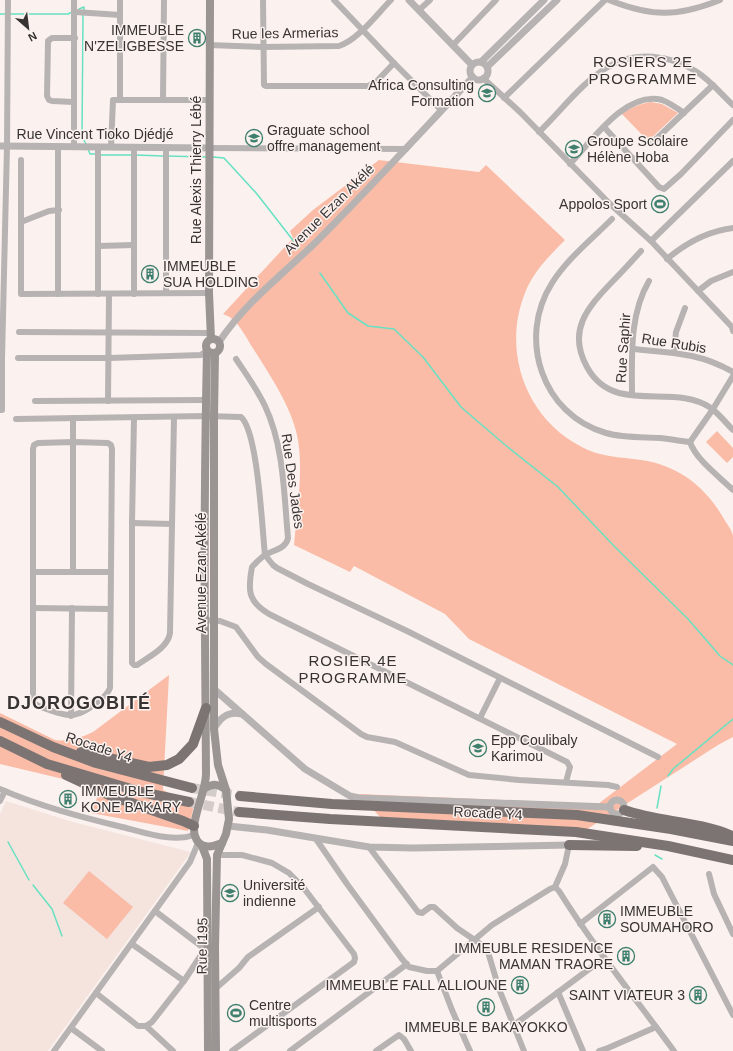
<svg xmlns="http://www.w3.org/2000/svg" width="733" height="1051" font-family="Helvetica,sans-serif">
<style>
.built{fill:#f5e4de}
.green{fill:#fabca7}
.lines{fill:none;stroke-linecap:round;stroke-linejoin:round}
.stream{stroke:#67e1c2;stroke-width:1.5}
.trunk-tunnel{stroke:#d4ccc9;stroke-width:10;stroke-dasharray:10 5;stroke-linecap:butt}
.minor{stroke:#b7b3b2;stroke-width:6}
.tertiary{stroke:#b7b3b2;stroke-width:7}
.secondary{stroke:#9a9492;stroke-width:8}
.trunk{stroke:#7b7472;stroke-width:10}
.labels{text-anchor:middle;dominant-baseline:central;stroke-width:3;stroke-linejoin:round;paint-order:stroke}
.poi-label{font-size:14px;fill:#373332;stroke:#fbf2ef;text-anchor:start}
.street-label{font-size:14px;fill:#373332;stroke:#fbf2ef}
.neighbourhood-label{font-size:15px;letter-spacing:1px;fill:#373332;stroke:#fbf2ef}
.district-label{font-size:18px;font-weight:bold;letter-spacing:1px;fill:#373332;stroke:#fbf2ef}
</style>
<rect width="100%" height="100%" fill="#fbf2ef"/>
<polygon class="built" points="6,801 73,822 191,852 48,1051 0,1051 0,814"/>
<g class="green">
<path d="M651 102 662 104 678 113 648 141 622 114C631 107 640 104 651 102Z"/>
<path d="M379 160 479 172 486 165 565 240C549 256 533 272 525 293 502 350 525 417 580 446 599 457 620 457 641 460 678 465 706 487 724 519 727 524 732 530 733 536 733 540 733 547 733 552 733 565 733 579 733 593 733 641 733 689 733 737L718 745 578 835 380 817 359 794 598 804 677 744 469 639 445 614 354 566 350 572 294 545C297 511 304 467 297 435 291 407 271 377 256 353 249 343 240 324 231 318 229 316 225 315 223 314L293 238 290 231 313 210Z"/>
<polygon points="717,431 733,448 733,457 727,463 706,442"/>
<path d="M169 675 163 790 194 805 188 831 91 813 101 788 0 764V713L55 740C69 742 80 738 93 732Z"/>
<polygon points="89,871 133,907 107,939 63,903"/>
</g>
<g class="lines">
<g class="stream">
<polyline points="79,9 84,7 84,11"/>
<polyline points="0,14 6,14"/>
<polyline points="10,14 68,14 72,12"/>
<polyline points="83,15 82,137 86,144"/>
<polyline points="88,149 90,154 95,154"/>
<polyline points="99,155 131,155"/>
<polyline points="135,155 163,156"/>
<polyline points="167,156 207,157"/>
<polyline points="213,157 224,158 257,194 299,248"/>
<polyline points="320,273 348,313 368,326 394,329 423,357 461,407 504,444 558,487 615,547 688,619 720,656 733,665"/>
<polyline points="668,776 673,769 733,719"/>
<polyline points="657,808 661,786"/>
<polyline points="8,842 29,880"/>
<polyline points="655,855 662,859"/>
<polyline points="33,885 52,909 62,936"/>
</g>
<g class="trunk-tunnel">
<polyline points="192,788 240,796"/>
<polyline points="189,802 239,812"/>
</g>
<g class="minor">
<polyline points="263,0 264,85 266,86 368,86 377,81 394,63"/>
<polyline points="334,0 394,63 441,110"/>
<path d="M609 0C651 17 678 17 720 0"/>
<polyline points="419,10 430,0"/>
<polyline points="75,12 120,15"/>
<path d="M209 45 263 47 339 46C358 40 377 14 391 0"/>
<polyline points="453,45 496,0"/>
<polyline points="483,78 520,112 609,203 651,241 732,327 733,331"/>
<polyline points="504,98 605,0"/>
<polyline points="120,99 120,0"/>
<polyline points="163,100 164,0"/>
<polyline points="74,102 52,101 49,100 47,96 48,41 52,38 75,38"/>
<polyline points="604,127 659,187 664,189 681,174 733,120"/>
<path d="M539 132C560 112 583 81 608 67 635 50 671 55 697 72 711 81 721 94 733 105"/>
<polyline points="653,142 713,85"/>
<polyline points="74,147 74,0"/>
<polyline points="111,147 113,100 209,100"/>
<polyline points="210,148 406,149"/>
<polyline points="21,160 21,294 209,293"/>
<path d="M570 164C591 142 626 90 662 100 670 103 677 108 684 113"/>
<path d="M612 219C592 239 567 259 552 283 517 338 542 415 606 433 623 438 642 437 660 438 670 439 680 441 690 442"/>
<polyline points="21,222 49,211 59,210"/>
<polyline points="651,241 733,161"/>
<polyline points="98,246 134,245"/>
<path d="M641 251C631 262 622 272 612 282 587 308 567 331 587 367 594 380 605 389 619 393 650 401 684 390 711 408 719 414 726 423 733 430"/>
<path d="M667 259C686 243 708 231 733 228"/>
<polyline points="698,291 711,281 733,272"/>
<polyline points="166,292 166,148"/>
<polyline points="58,294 58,147"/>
<polyline points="98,294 98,147"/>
<polyline points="134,294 134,148"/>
<polyline points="19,332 210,333"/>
<path d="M633 349C671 353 698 352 733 372"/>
<polyline points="674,352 676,332 685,308"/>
<polyline points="18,358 109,358 201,355 207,350"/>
<path d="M236 359C246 374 257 389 265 406 284 446 284 495 288 538 286 549 273 550 265 555 260 558 256 563 252 567 248 589 247 601 269 614L567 762 570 767 566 782"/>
<path d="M632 395C632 357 629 315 649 281"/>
<polyline points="35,401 206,400"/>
<polyline points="108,401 109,294"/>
<polyline points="0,410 2,410 2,359 7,146 8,0"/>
<path d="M134 418 132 523V663L134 665H137C148 657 168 648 170 633L174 417"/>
<path d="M16 419 206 416 241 417C258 432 262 528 265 555L273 565 277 568 308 584 407 631 658 757"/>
<path d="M74 442 108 443 111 445 112 449 110 688C107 696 101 699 95 704 79 716 71 718 52 711 46 709 40 707 35 704L33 699V449L34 445 38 443Z"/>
<polyline points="690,442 713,409 733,376"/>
<path d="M690 442C696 460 720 477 733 490"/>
<polyline points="132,523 172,524"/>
<polyline points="34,572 110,572"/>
<polyline points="73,572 73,418"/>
<polyline points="33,608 110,609"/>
<polyline points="205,620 220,621 236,627 258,657 266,664 361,734 367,737 395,742 469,775 519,780 608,785 617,787"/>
<polyline points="71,716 72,608"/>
<polyline points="480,718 500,678"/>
<path d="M0 789C39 806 81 817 122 827 144 832 172 843 194 835"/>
<polyline points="0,801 5,791"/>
<path d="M316 839 347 884 402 959 409 967 427 971H437L492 925 550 889 555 887 559 891C594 947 635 998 674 1051"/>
<polyline points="369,847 418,912 422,913 430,907 434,907 457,928 482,945 488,952 499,989 524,1051"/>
<polyline points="217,855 242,855 272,863 289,873 303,887 354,954 355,958 354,962 232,1051"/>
<polyline points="709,874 714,894 733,934"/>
<polyline points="555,887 565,864 569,845"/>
<polyline points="155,911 205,949"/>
<polyline points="580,924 653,867 662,877 733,1015"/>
<polyline points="132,944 184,981"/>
<polyline points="437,971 452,1010 470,1051"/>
<polyline points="215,989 239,968 248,957 319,907"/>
<polyline points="558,992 583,1051"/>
<polyline points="96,993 138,1026 146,1026 152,1022 184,981 205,949 208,948"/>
<polyline points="514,1025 604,958"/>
<polyline points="146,1026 173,1051"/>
<polyline points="71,1028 102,1051"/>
<polyline points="54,1051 190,862 198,843"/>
<polyline points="290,1051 407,964"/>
<polyline points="376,1051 399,1035 404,1039 411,1051"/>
<polyline points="599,1051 608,1048 656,1027"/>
</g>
<g class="tertiary">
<polyline points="409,0 472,65"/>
<polyline points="481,62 544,0"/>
<circle cx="479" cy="71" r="9"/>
<polyline points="487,67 557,0"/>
<polyline points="0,146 210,148"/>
<path d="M219 342C245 303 283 274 316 242 370 188 421 132 473 77"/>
<polyline points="215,690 305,769 350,796 359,798 414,800 609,807"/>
<path d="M214 729C220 717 228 711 242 714"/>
<circle cx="617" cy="807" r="7"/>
<polyline points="228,826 267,830 369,847 413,848 569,845"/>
</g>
<g class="secondary">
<polyline points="210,0 209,293 211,339"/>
<circle cx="213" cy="346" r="7"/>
<path d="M207 350C205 446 204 542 205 638 205 683 206 729 206 774 206 792 190 821 195 836 199 849 211 848 222 843"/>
<polyline points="215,354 214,416 214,729 218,765 226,790 229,819 226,834 217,855 215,947 216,1051"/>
<path d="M205 788C214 783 218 784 226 790"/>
<polyline points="202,846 207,859 208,1051"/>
</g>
<g class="trunk">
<polyline points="0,722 53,747 96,763 192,788"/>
<polyline points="0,741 47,764 141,792 189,802"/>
<polyline points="81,752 149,767 167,765 179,759 193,744 206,708"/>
<polyline points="66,775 109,795 183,821 194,826"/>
<polyline points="240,796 332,804 577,815 671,829 733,841"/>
<path d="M624 810C658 822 696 821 730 835"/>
<polyline points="239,812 330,819 576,832 668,846 733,860"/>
<polyline points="569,845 637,846"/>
</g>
</g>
<defs>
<g id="building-ring" transform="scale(0.9)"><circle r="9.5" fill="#fbf2ef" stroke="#3f7f6e" stroke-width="1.5"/><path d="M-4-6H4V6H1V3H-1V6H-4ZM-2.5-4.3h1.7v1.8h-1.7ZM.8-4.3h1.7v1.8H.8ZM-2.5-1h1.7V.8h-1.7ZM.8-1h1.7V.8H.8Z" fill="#3f7f6e"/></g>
<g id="university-ring" transform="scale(0.9)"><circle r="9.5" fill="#fbf2ef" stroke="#3f7f6e" stroke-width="1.5"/><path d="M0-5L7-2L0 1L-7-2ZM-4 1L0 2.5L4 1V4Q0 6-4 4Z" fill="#3f7f6e"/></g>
<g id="school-ring" transform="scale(0.9)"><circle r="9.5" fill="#fbf2ef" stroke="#3f7f6e" stroke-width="1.5"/><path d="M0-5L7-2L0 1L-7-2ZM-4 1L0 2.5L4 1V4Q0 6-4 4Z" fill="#3f7f6e"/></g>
<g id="stadium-ring" transform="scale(0.9)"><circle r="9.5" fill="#fbf2ef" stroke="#3f7f6e" stroke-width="1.5"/><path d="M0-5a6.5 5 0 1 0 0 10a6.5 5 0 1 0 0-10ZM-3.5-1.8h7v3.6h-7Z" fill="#3f7f6e"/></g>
</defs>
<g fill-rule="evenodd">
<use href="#building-ring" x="197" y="38"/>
<use href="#university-ring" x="487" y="93"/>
<use href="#university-ring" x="254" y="138"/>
<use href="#school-ring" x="574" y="149"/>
<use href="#stadium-ring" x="660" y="204"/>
<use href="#building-ring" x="150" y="274"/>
<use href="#school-ring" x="478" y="748"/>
<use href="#building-ring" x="68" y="799"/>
<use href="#university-ring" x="230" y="893"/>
<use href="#building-ring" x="607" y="919"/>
<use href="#building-ring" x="626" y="956"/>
<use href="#building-ring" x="520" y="985"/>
<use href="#building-ring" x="698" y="995"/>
<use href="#building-ring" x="486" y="1007"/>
<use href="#stadium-ring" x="236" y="1013"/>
</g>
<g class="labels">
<g class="poi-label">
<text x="184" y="30" text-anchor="end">IMMEUBLE<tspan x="184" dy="16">N'ZELIGBESSE</tspan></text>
<text x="474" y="85" text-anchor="end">Africa Consulting<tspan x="474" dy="16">Formation</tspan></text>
<text x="267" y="130">Graguate school<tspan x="267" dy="16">offre management</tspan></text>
<text x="587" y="141">Groupe Scolaire<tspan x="587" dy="16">Hélène Hoba</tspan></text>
<text x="647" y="204" text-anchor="end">Appolos Sport</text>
<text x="163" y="266">IMMEUBLE<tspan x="163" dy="16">SUA HOLDING</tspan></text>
<text x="491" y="740">Epp Coulibaly<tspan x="491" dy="16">Karimou</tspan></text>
<text x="81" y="791">IMMEUBLE<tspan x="81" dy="16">KONE BAKARY</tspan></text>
<text x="243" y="885">Université<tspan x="243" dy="16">indienne</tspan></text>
<text x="620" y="911">IMMEUBLE<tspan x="620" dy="16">SOUMAHORO</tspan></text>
<text x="613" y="948" text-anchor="end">IMMEUBLE RESIDENCE<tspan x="613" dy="16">MAMAN TRAORE</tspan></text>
<text x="507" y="985" text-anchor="end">IMMEUBLE FALL ALLIOUNE</text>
<text x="685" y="995" text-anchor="end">SAINT VIATEUR 3</text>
<text x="249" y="1005">Centre<tspan x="249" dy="16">multisports</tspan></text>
<text x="486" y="1027" text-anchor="middle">IMMEUBLE BAKAYOKKO</text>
</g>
<g class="street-label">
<text transform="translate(285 33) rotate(-1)">Rue les Armerias</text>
<text x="95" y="134">Rue Vincent Tioko Djédjé</text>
<text transform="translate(196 170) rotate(-90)">Rue Alexis Thierry Lébé</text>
<text transform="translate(329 209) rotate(-45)">Avenue Ezan Akélé</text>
<text transform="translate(674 343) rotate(9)">Rue Rubis</text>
<text transform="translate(623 348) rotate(-86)">Rue Saphir</text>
<text transform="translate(293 481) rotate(82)">Rue Des Jades</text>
<text transform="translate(201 573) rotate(-90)">Avenue Ezan Akélé</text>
<text transform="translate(99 747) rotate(18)">Rocade Y4</text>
<text transform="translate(488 813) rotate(3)">Rocade Y4</text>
<text transform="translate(202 946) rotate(-89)">Rue I195</text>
</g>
<g class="neighbourhood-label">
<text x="643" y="61">ROSIERS 2E<tspan x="643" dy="17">PROGRAMME</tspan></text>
<text x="353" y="660">ROSIER 4E<tspan x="353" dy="17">PROGRAMME</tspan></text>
</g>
<g class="district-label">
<text x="79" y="703">DJOROGOBITÉ</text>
</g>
</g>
<g transform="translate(28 28) rotate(152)" stroke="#fbf2ef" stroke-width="3" paint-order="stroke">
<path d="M0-3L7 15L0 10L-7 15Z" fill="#373332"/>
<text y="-6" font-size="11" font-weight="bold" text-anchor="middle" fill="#373332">N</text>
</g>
</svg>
